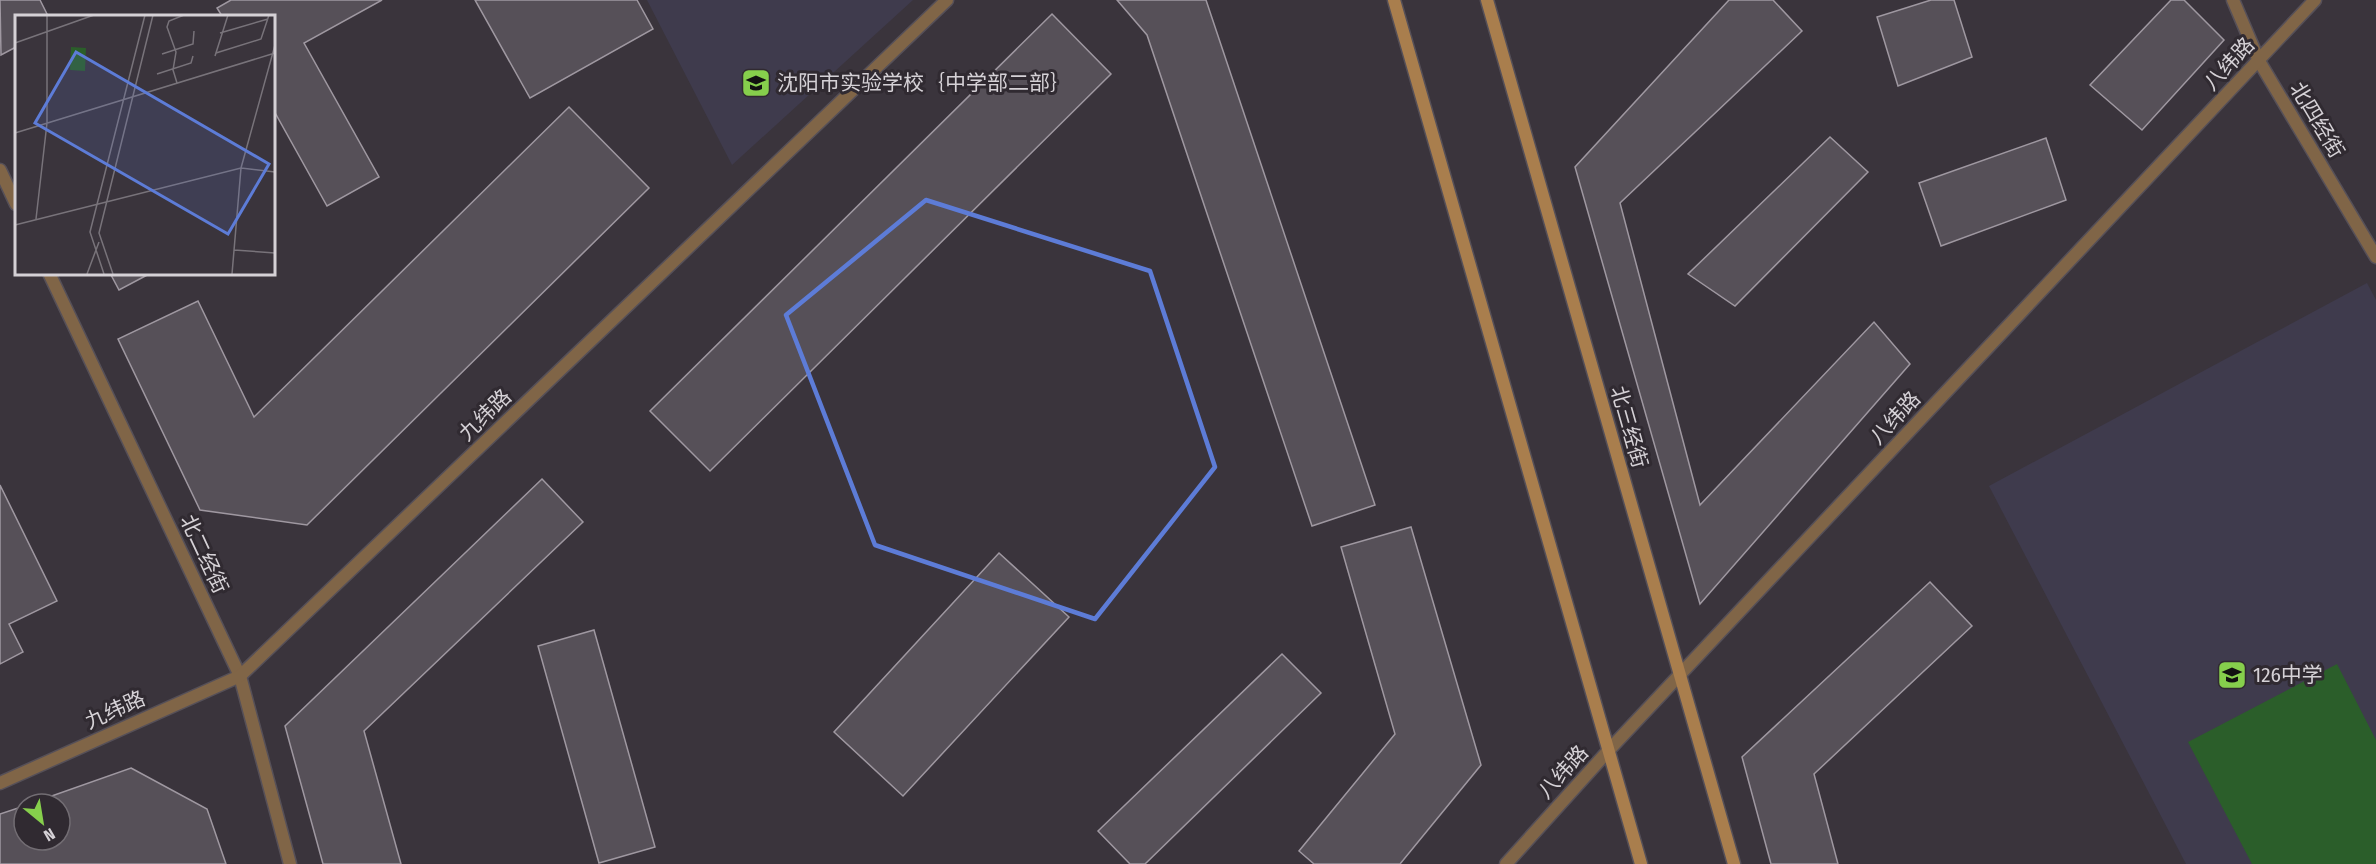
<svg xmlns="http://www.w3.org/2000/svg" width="2376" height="864" font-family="'Fira Sans Condensed','Noto Sans SC',sans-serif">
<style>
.education{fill:#3f3b4d}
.green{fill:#2b5e2a}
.building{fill:#565058;stroke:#9f98a1;stroke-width:1.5}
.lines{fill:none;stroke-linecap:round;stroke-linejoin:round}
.street-casing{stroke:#565058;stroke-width:15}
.secondary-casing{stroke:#565058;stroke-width:15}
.street{stroke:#806547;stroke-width:12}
.secondary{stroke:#a97e4d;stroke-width:12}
.marked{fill:none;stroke:#5d7cd7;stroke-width:4.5;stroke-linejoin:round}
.labels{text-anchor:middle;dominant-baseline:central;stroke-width:6;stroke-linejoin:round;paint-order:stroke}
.street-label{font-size:21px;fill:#d5d1d6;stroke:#302a31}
.poi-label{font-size:21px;fill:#d5d1d6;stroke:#302a31;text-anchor:start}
.inset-road{fill:none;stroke:#78737a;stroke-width:1.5}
.view{fill:#5d7cd7;fill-opacity:0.15;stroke:#5d7cd7;stroke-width:3}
.inset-edge{fill:none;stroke:#d5d1d6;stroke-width:3}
</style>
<rect width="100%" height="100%" fill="#3a343c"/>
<g class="education">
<polygon points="647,0 913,0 732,165"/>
<polygon points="2367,283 2376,300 2376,864 2186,864 1989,486"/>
</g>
<polygon class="green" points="2337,664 2376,740 2376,864 2252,864 2188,742"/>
<g class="building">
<polygon points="0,0 40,0 48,16 16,16 16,47 1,55"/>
<polygon points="231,0 382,0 304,43 379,177 327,206 273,109 273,16 222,16 217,8"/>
<polygon points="475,0 637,0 653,29 530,98"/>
<polygon points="1117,0 1206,0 1375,505 1312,526 1147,35"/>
<polygon points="1729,0 1773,0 1802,31 1620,203 1700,505 1874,322 1910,364 1700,604 1575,167"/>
<polygon points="1931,0 1954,0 1972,57 1898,86 1877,17"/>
<polygon points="2171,0 2184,0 2224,40 2142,130 2090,85"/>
<polygon points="1052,14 1111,74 710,471 650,411"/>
<polygon points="569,107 649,188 307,525 200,510 118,339 198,301 254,417"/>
<polygon points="1830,137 1868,172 1735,306 1688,274"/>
<polygon points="2046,138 2066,200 1941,246 1919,183"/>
<polygon points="110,273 151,273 119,290"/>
<polygon points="542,479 583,522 364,731 401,864 323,864 285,726"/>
<polygon points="0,485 57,601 9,624 23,652 0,664"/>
<polygon points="1411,527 1481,765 1400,864 1314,864 1299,851 1395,734 1341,547"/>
<polygon points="999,553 1069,617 903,796 834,732"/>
<polygon points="1930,582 1972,626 1814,774 1838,864 1771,864 1742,757"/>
<polygon points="594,630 655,847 599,863 538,646"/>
<polygon points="1282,654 1321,693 1145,864 1130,864 1098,831"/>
<polygon points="131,768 207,809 226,864 0,864 0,814 24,806 24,840 60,840 60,804 29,804"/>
</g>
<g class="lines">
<g class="street-casing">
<g id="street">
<polyline points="2233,0 2259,61 2376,257"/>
<polyline points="0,170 16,204"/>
<polyline points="49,273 240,676 290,864"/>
<polyline points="0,783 240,676 947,0"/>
<polyline points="1506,864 1608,751 2315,0"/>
</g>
</g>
<g class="secondary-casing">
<g id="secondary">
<polyline points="1394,0 1641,864"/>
<polyline points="1487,0 1734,864"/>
</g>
</g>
<use href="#street" class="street"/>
<use href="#secondary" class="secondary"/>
</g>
<path class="marked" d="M926 200 1150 271 1215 467 1095 619 875 545 786 315Z"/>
<defs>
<g id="school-square" transform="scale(1.5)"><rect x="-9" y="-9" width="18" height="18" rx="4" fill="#86cf4c" stroke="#302a31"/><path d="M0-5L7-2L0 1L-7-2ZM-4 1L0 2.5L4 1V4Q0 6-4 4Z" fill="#111"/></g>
</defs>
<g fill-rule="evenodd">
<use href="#school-square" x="756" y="83"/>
<use href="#school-square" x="2232" y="675"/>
</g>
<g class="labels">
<g class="street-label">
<text transform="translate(2229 64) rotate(-47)">八纬路</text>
<text transform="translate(2317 120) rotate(59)">北四经街</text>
<text transform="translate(485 415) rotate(-44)">九纬路</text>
<text transform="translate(1895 418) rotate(-47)">八纬路</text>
<text transform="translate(1629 427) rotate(74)">北三经街</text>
<text transform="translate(204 554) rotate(65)">北二经街</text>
<text transform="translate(115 710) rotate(-24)">九纬路</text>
<text transform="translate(1563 772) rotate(-48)">八纬路</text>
</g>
<g class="poi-label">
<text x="777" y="83">沈阳市实验学校｛中学部二部｝</text>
<text x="2253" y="675">126中学</text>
</g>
</g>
<g transform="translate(15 15)">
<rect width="260" height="260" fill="#3a343c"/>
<path d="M56 32 71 33 70 56 55 55Z" fill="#2b5e2a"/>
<path class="inset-road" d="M205 18 253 4M0 28 79 0M201 38 246 24 254 0M147 39 178 29 179 16M200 41 213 0M142 59 176 48 178 41M162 68 158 55 161 37 152 12 154 6 169 0M0 118 260 38M21 204 32 108V0M0 210 226 153 260 157M219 235 260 238M72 259 84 227M89 259 75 217 130 0M98 259 84 218 138 0M217 259 226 153 260 30"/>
<path class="view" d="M61 37 254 149 213 219 20 108Z"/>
<rect width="260" height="260" class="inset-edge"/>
</g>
<g transform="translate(42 822) rotate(150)"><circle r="28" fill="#302a31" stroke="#726d73" stroke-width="1.5"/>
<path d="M0-4.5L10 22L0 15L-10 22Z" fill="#86cf4c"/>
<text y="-9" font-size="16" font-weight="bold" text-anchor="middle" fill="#d5d1d6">N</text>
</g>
</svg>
